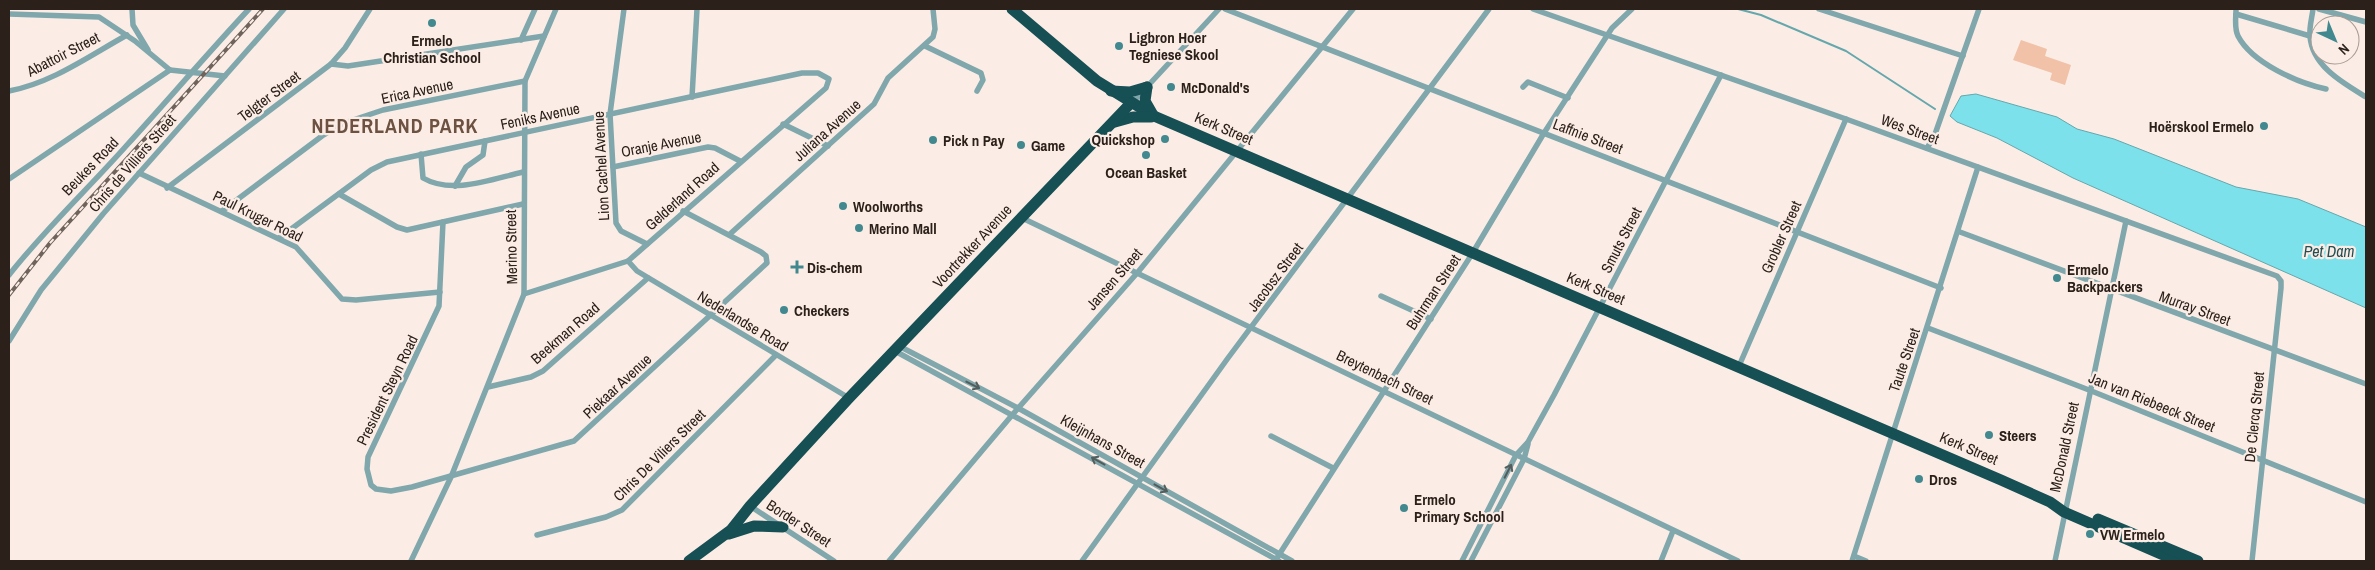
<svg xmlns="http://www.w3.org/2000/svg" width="2375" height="570" font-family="'Archivo Narrow',sans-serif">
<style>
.green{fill:#f1c2a8}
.water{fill:#7de1eb;stroke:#65a7ac}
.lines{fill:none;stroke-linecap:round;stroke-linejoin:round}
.stream{stroke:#65a7ac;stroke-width:2}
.street{stroke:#80a7ac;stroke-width:5.5}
.highway{stroke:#164f54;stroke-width:11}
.rail-casing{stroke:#6f635c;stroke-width:4}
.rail{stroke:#fbede6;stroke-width:2;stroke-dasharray:5.5;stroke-linecap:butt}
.oneway{stroke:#525d5c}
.poi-dot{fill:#41888f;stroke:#fbede6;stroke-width:2}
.labels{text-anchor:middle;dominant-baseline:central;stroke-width:4.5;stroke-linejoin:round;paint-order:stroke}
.poi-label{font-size:15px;font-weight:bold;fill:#2c201a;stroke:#fbede6;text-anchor:start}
.street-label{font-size:15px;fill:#2c201a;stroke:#fbede6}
.water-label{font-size:16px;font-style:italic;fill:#214f53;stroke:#fbede6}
.district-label{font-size:20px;font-weight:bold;letter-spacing:1px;fill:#6d5141;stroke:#fbede6}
</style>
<rect width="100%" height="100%" fill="#fbede6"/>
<polygon class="green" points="2021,40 2047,49 2045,56 2071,65 2065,85 2050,80 2052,73 2013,60"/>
<polygon class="water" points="1976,94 2057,117 2077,129 2114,139 2236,187 2298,199 2366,227 2366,308 2073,178 1997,138 1957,122 1950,116 1961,96"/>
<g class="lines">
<polyline class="stream" points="1738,9 1761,15 1846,51 1935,109"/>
<g class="street">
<polyline points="132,9 133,25 148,50"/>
<polyline points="624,9 610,114 616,223 621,231 647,244"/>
<polyline points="1225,9 1941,288"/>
<polyline points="1533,9 1846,119 2277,276 2281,281 2281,288 2252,561"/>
<polyline points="1819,9 1963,56"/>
<path d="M2236 9C2236 18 2234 28 2238 36 2252 63 2298 83 2326 89"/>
<path d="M2313 9C2312 18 2309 27 2310 36 2312 66 2343 83 2366 97"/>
<polyline points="2319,9 2366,22"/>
<polyline points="9,14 99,17 135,41 170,70 225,76"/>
<polyline points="2236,14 2310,36"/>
<polyline points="521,40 535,9"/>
<polyline points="925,46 981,73 983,80 977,91"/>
<polyline points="331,64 348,66 544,36"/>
<polyline points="1523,87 1528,82 1568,98"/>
<path d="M9 91C52 83 89 56 127 35"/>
<polyline points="692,97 697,9"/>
<polyline points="1132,103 1219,9"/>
<polyline points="783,124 828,146"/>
<polyline points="1927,148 1934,137 1979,9"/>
<path d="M421 154 423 178C452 195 492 179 523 172"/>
<polyline points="613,167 708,147 715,148 740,161"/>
<polyline points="139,173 296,247 342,299 356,300 440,292"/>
<polyline points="9,179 170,70"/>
<polyline points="455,186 466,167 483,155 485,141"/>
<polyline points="167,188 331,64 345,48 370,9"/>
<polyline points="339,194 397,227 407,230 523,204"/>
<polyline points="222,211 322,136 344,123 383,110 525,81"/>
<polyline points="1020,217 1738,561"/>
<polyline points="443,222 439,306 368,457 367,469 371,485 376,489 391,491 412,487 574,441 767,263 766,256 761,252 683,211"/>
<polyline points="1960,232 2366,384"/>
<polyline points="730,234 874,104 888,78 933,37 935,29 933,9"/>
<polyline points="279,238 371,170 387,162 802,73 818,73 829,79 826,88 628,261 524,294"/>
<polyline points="628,261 637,271 849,398"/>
<path d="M9 275C45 229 88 189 127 145 168 100 207 54 249 9"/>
<polyline points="1381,296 1431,319"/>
<polyline points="1928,328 2089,390 2366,502"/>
<polyline points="9,341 41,290 103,214 284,9"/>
<polyline points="899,346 1018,408 1292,561"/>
<polyline points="895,351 1279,561"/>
<polyline points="1739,366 1846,119"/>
<polyline points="488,387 531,377 543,371 648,278"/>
<polyline points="1271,436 1333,468"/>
<polyline points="750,506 834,561"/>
<polyline points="537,535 606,517 622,510 776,355"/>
<polyline points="1854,556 1866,561"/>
<polyline points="411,561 451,477 524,294 525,81 556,9"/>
<polyline points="889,561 1013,414 1138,272 1353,9"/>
<polyline points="1082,561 1228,358 1489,9"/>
<polyline points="1275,561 1472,254 1544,133 1612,28 1632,9"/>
<polyline points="1462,561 1516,455 1528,442 1554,395 1721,75"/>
<polyline points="1471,561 1524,459 1528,444"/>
<polyline points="1661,561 1673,531"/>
<polyline points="1852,561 1978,167"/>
<polyline points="2055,561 2126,221"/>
</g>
<g class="highway">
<polyline points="1012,9 1097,81 1154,116 2001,480 2050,502 2064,512 2177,561"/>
<polyline points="1147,87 1145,101 1153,115"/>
<polyline points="1111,91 1130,92 1147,87"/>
<polyline points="1115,122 1133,117 1151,117"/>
<polyline points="2098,519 2198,561"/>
<polyline points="729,534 754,526 783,527"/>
<polyline points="689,561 731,530 750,506 849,398 1130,104"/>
</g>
<g class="rail-casing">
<polyline id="rail" points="9,295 50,243 263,9"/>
</g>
<use href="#rail" class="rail"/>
</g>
<defs><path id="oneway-shaft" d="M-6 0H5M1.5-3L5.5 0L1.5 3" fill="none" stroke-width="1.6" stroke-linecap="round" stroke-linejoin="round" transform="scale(1.25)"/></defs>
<g class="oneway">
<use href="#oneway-shaft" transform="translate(973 385) rotate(27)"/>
<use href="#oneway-shaft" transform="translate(1098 461) rotate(-151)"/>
<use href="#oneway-shaft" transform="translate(1508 471) rotate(-63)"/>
<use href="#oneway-shaft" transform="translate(1161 488) rotate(29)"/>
</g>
<g class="poi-dot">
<circle cx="432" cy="23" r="5"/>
<circle cx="1119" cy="46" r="5"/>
<circle cx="1171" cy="87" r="5"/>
<circle cx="2264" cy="126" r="5"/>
<circle cx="1165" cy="139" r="5"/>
<circle cx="933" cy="140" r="5"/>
<circle cx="1021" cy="145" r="5"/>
<circle cx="1146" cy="155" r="5"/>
<circle cx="843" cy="206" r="5"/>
<circle cx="859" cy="228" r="5"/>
<path d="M794.5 259.5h5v5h5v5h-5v5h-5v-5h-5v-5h5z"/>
<circle cx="2057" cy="278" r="5"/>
<circle cx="784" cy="310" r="5"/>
<circle cx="1989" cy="435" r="5"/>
<circle cx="1919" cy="479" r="5"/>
<circle cx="1404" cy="508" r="5"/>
<circle cx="2090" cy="534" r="5"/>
</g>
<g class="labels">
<g class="poi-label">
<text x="1129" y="37">Ligbron Hoer<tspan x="1129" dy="17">Tegniese Skool</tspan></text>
<text x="432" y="40" text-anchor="middle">Ermelo<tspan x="432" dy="17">Christian School</tspan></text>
<text x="1181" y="87">McDonald's</text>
<text x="2254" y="126" text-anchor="end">Hoërskool Ermelo</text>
<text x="1155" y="139" text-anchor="end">Quickshop</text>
<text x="943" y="140">Pick n Pay</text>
<text x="1031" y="145">Game</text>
<text x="1146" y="172" text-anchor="middle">Ocean Basket</text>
<text x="853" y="206">Woolworths</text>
<text x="869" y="228">Merino Mall</text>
<text x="807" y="267">Dis-chem</text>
<text x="2067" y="269">Ermelo<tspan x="2067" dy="17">Backpackers</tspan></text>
<text x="794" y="310">Checkers</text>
<text x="1999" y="435">Steers</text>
<text x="1929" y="479">Dros</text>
<text x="1414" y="499">Ermelo<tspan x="1414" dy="17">Primary School</tspan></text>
<text x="2100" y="534">VW Ermelo</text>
</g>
<g class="street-label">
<text transform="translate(63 54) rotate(-27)">Abattoir Street</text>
<text transform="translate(417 91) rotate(-12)">Erica Avenue</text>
<text transform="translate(269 96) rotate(-37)">Telgter Street</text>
<text transform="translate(540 116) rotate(-12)">Feniks Avenue</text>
<text transform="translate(1224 128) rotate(23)">Kerk Street</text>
<text transform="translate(1910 129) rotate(20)">Wes Street</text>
<text transform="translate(827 130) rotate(-42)">Juliana Avenue</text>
<text transform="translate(1588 136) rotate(21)">Laffnie Street</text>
<text transform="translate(661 144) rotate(-11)">Oranje Avenue</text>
<text transform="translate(132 163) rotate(-49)">Chris de Villiers Street</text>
<text transform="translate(90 166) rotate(-46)">Beukes Road</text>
<text transform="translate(601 166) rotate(-93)">Lion Cachel Avenue</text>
<text transform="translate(682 196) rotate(-42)">Gelderland Road</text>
<text transform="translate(258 216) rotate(26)">Paul Kruger Road</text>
<text transform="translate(1781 237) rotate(-66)">Grobler Street</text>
<text transform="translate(1621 240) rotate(-63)">Smuts Street</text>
<text transform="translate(972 246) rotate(-47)">Voortrekker Avenue</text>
<text transform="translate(511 247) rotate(-91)">Merino Street</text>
<text transform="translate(1275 277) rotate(-53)">Jacobsz Street</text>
<text transform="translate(1114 279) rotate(-49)">Jansen Street</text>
<text transform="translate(1596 288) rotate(23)">Kerk Street</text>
<text transform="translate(1433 292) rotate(-57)">Buhrman Street</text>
<text transform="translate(2195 308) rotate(20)">Murray Street</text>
<text transform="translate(743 321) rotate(31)">Nederlandse Road</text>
<text transform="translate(565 333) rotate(-41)">Beekman Road</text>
<text transform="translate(1904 360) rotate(-71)">Taute Street</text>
<text transform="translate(1385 377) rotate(26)">Breytenbach Street</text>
<text transform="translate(617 386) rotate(-43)">Piekaar Avenue</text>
<text transform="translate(387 390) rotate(-64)">President Steyn Road</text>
<text transform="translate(2152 402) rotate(22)">Jan van Riebeeck Street</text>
<text transform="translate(2254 417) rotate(-84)">De Clercq Street</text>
<text transform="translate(1103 441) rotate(29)">Kleijnhans Street</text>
<text transform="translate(2064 447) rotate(-78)">McDonald Street</text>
<text transform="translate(1969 448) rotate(23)">Kerk Street</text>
<text transform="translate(659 455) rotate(-45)">Chris De Viliers Street</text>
<text transform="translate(799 523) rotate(33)">Border Street</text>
</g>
<g class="water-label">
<text x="2329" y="251">Pet Dam</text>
</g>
<g class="district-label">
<text x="395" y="125">NEDERLAND PARK</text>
</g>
</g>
<rect width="2375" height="570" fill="none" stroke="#2c201a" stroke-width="20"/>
<g transform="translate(2335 40) rotate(136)"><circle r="24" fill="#fbede6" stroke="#a89b94"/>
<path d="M0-4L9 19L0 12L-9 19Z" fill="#41888f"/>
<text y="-8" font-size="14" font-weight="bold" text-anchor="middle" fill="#2c201a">N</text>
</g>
</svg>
